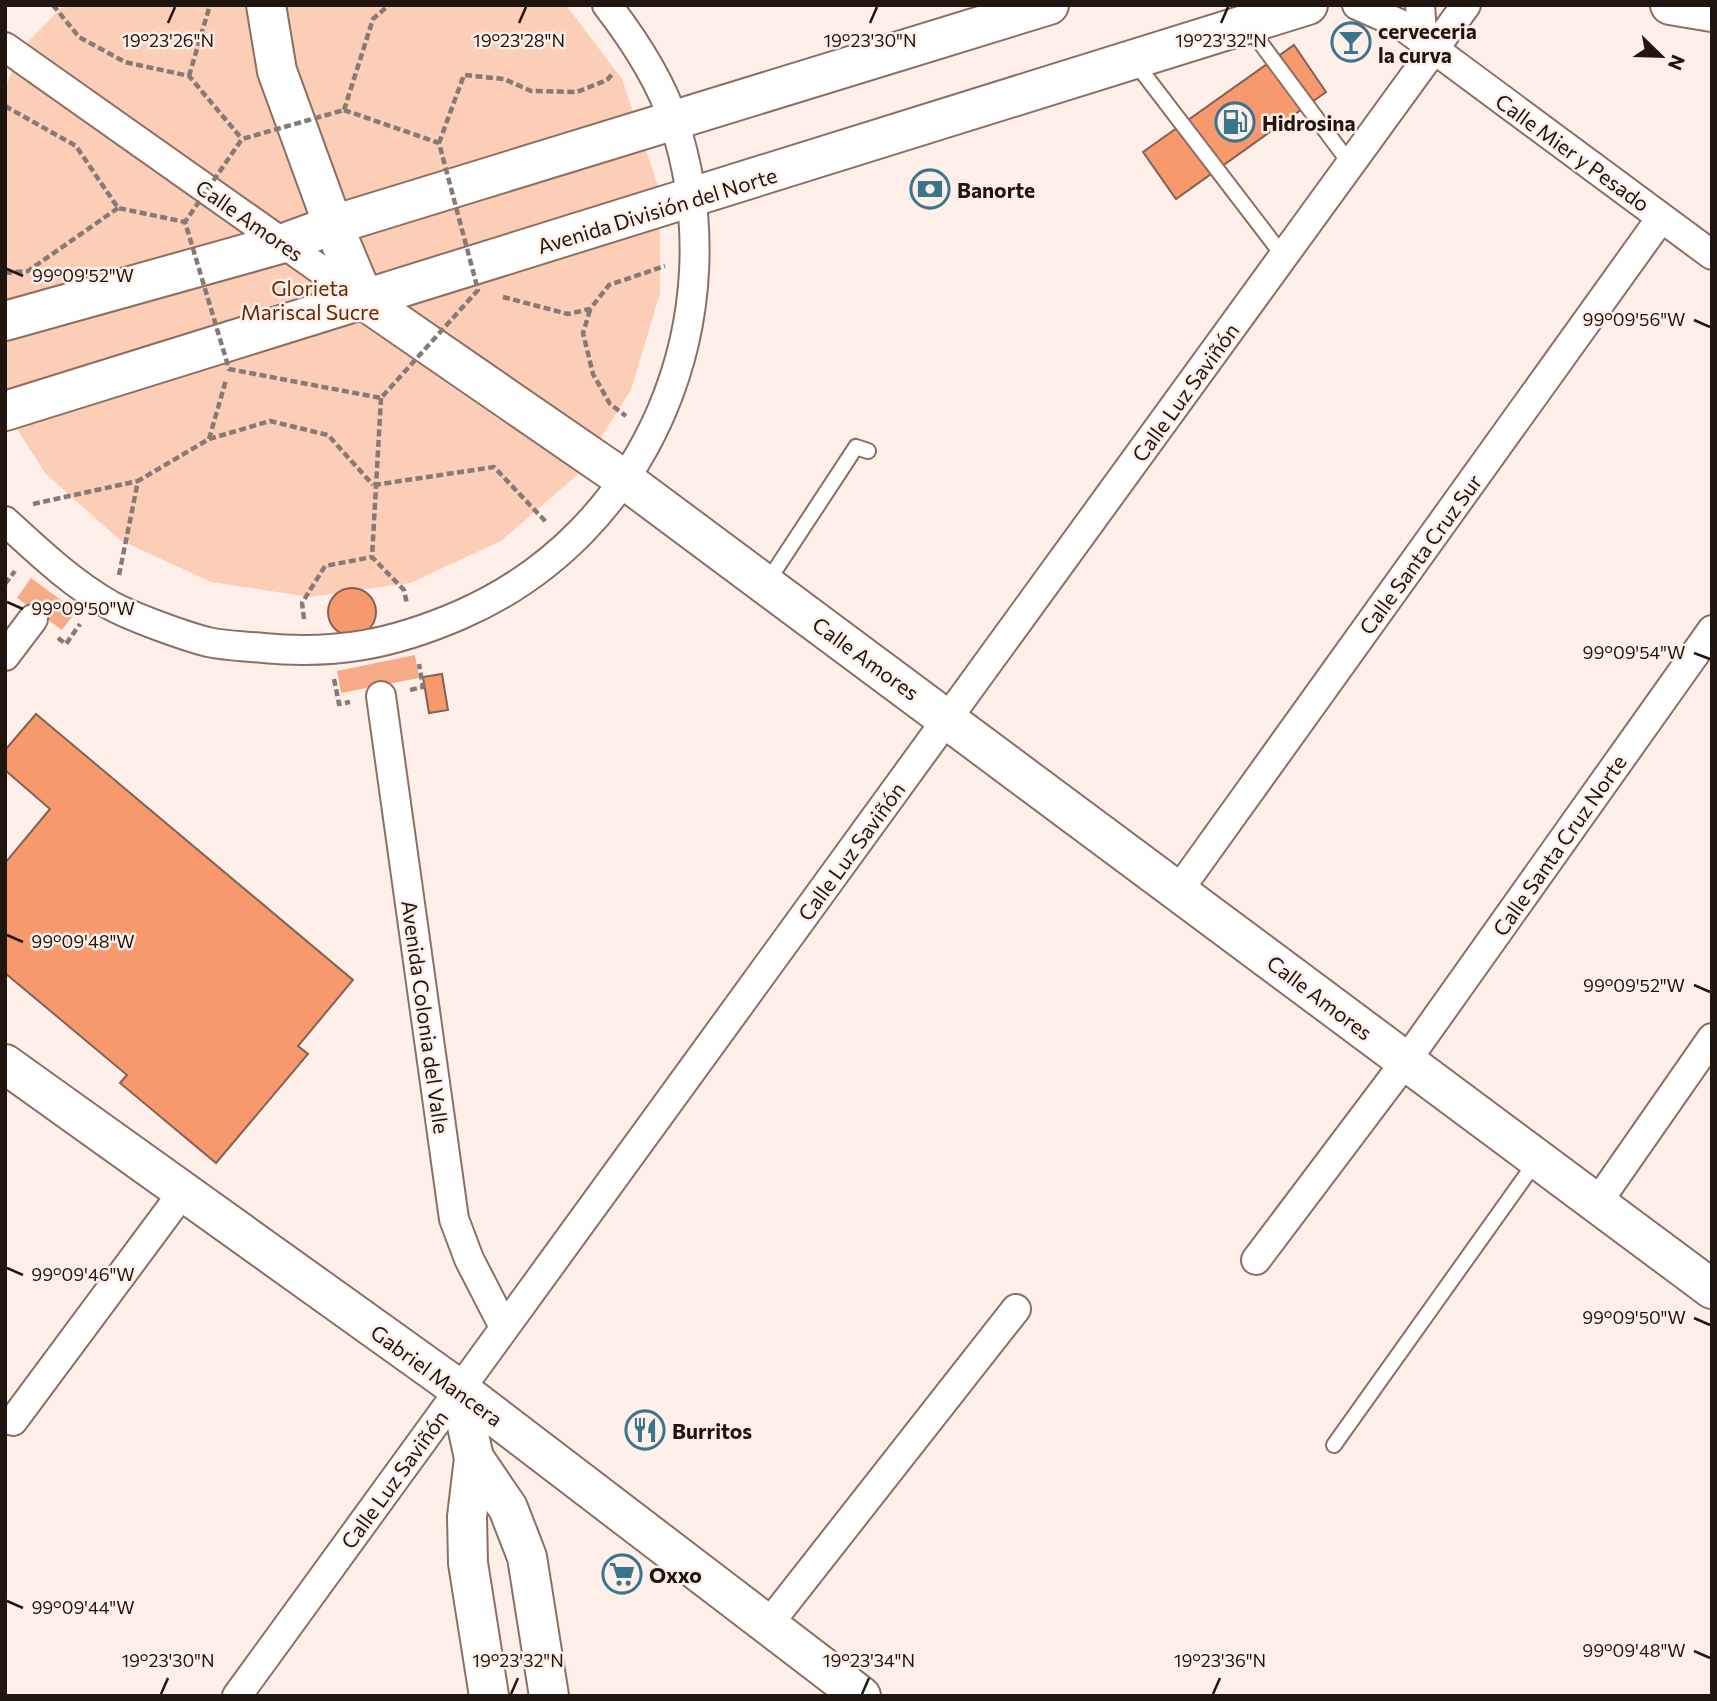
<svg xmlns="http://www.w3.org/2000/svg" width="1717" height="1701" font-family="Commissioner,sans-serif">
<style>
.green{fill:#fccdb7}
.water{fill:#f6aa87}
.building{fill:#f7996c;stroke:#816356;stroke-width:2}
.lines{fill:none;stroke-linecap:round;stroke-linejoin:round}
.lane-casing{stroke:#8d6f61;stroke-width:18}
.street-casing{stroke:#8d6f61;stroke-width:32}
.secondary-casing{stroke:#8d6f61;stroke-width:42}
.primary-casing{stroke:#8d6f61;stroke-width:42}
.path{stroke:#877a74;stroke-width:4.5;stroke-dasharray:7 3.5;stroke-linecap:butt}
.lane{stroke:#fff;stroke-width:14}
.street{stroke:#fff;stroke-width:28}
.secondary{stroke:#fff;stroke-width:38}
.primary{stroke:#fff;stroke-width:38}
.path-bridge{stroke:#877a74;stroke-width:4.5;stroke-dasharray:7 3.5;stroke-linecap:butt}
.ticks{fill:none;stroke:#211510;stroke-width:2.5}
.labels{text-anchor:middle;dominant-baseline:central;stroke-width:5;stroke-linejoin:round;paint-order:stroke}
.poi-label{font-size:21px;font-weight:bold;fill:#211510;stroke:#fef0e9;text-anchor:start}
.street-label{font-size:21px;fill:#211510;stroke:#fef0e9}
.park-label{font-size:21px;fill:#632906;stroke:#fef0e9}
.ticks-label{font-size:18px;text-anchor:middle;fill:#211510;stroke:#fef0e9;stroke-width:5;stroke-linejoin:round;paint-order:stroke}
</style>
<rect width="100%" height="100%" fill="#fef0e9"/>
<polygon class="green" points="64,5 566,5 622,79 660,192 660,293 631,390 577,475 501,541 410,583 310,597 211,582 120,540 45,473 5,410 5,87 25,45"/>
<g class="water">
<polygon points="31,578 76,611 62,630 17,598"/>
<polygon points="415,655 419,678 341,693 337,671"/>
</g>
<g class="building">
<polygon points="1294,45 1326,92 1176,199 1143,152"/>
<circle cx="352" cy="612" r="24"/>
<polygon points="442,674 448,710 429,713 423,677"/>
<polygon points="36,714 353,980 298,1046 308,1054 216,1163 120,1083 127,1075 5,973 5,863 50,809 5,770 5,750"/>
</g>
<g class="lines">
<g class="lane-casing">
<g id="lane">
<polyline points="1248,26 1351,165"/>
<polyline points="1134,61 1284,257"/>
<polyline points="766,584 856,447 868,451"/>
<polyline points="1334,1445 1537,1160"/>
</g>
</g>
<g class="street-casing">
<g id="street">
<polyline points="1357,5 1400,24 1712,255"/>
<polyline points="1420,5 1422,32 1433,48"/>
<polyline points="5,47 365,301"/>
<path d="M5 521C39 552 70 582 110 605 132 617 184 636 208 642 226 646 245 646 263 648 336 655 393 644 460 615 649 533 738 316 674 122 660 79 634 40 607 5"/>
<polyline points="5,656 33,619"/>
<polyline points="381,696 454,1219 469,1259 504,1327"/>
<polyline points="1178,891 1661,218"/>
<polyline points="1597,1203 1712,1038"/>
<polyline points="1256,1260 1406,1061 1712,630"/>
<polyline points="13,1421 183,1192"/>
<polyline points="767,1626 1016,1309"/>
<polyline points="237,1696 1466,5"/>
</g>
</g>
<g class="secondary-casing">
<g id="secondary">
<polyline points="1670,5 1712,12"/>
<polyline points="5,321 284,243 333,225 1049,5"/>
<polyline points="5,411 1308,5"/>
<polyline points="459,1389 474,1458 467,1517 468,1563 489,1696"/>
<polyline points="474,1458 508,1508 527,1557 549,1696"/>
</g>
</g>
<g class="primary-casing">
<g id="primary">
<polyline points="266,5 277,71 333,225 365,301 625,480 1712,1289"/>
<polyline points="5,1064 459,1389 861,1696"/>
</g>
</g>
<g class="path">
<polyline points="53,5 79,37 125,62 189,76 242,139"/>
<polyline points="189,76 210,5"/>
<polyline points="5,106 76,146 118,208 185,222"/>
<polyline points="344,110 373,19 389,5"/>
<polyline points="439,143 464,75 504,79 531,91 577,92 607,80 614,72"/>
<polyline points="5,273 28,271 118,208"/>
<polyline points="503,297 568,314 590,309 609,285 665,266"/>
<polyline points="590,310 583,333 593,374 610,404 626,416"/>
<polyline points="381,398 372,557 404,590 407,604"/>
<polyline points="209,439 226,380"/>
<polyline points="374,485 494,467 546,522"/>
<polyline points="33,504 138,481"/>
<polyline points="119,575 138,481 209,439 270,421 328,435 373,485"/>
<polyline points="5,584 15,571"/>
<polyline points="304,619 302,603 325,566 372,557"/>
<polyline points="58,638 66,644 80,624"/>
<polyline points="334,679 339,704 350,702"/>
<polyline points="410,690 423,687 419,664"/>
</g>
<use href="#lane" class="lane"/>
<use href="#street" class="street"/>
<use href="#secondary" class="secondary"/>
<use href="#primary" class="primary"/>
<polygon class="path-bridge" points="344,110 439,143 478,290 381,398 229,369 185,222 242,139"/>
</g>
<path class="ticks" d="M168 23 175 7M519 23 526 7M870 23 877 7M1221 23 1228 7M7 269 23 276M1694 320 1710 327M7 602 23 609M1694 653 1710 659M7 935 23 942M1694 985 1710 992M7 1268 23 1275M1694 1318 1710 1325M7 1601 23 1608M1694 1651 1710 1658M161 1694 168 1678M511 1694 518 1678M862 1694 869 1678M1213 1694 1220 1678"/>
<defs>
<g id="bar-ring" transform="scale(2.0125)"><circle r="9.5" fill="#fef0e9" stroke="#39758c" stroke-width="1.5"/><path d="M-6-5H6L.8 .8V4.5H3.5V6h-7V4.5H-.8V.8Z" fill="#39758c"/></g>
<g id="fuel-ring" transform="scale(2.0125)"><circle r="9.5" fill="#fef0e9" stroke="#39758c" stroke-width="1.5"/><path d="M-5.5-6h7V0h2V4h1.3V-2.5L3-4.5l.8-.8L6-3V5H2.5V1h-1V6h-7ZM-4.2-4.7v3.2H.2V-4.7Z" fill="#39758c"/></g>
<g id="bank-ring" transform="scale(2.0125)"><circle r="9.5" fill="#fef0e9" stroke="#39758c" stroke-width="1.5"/><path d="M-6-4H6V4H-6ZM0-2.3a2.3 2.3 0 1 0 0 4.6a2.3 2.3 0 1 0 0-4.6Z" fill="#39758c"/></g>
<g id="restaurant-ring" transform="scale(2.0125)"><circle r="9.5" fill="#fef0e9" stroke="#39758c" stroke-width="1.5"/><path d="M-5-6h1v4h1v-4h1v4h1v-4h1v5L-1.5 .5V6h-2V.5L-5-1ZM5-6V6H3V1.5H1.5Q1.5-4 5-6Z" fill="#39758c"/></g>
<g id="supermarket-ring" transform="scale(2.0125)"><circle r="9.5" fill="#fef0e9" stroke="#39758c" stroke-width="1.5"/><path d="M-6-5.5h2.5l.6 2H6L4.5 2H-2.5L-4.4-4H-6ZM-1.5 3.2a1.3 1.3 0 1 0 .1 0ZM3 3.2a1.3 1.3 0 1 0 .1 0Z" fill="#39758c"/></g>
</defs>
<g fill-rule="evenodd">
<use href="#bar-ring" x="1351" y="42"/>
<use href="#fuel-ring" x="1235" y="122"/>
<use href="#bank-ring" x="930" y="189"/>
<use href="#restaurant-ring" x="645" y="1430"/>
<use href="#supermarket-ring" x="622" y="1574"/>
</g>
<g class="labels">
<g class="poi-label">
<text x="1378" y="30">cerveceria<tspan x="1378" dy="24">la curva</tspan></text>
<text x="1262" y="122">Hidrosina</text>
<text x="957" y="189">Banorte</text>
<text x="672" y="1430">Burritos</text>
<text x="649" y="1574">Oxxo</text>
</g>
<g class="street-label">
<text transform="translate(1573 152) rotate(36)">Calle Mier y Pesado</text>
<text transform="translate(657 210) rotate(-17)">Avenida División del Norte</text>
<text transform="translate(250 220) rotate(35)">Calle Amores</text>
<text transform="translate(1185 392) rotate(-54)">Calle Luz Saviñón</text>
<text transform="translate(1420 554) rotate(-54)">Calle Santa Cruz Sur</text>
<text transform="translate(866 658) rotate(36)">Calle Amores</text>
<text transform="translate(1559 845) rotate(-55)">Calle Santa Cruz Norte</text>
<text transform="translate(851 851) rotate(-54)">Calle Luz Saviñón</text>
<text transform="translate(1320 997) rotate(37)">Calle Amores</text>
<text transform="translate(426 1017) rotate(82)">Avenida Colonia del Valle</text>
<text transform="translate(437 1375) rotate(36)">Gabriel Mancera</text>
<text transform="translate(394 1479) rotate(-54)">Calle Luz Saviñón</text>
</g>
<g class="park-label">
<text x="310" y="287">Glorieta<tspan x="310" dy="24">Mariscal Sucre</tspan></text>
</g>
</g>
<g class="ticks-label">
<text x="168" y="47">19°23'26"N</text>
<text x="519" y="47">19°23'28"N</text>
<text x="870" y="47">19°23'30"N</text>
<text x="1221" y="47">19°23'32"N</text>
<text x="83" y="282">99°09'52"W</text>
<text x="1634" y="326">99°09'56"W</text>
<text x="83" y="615">99°09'50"W</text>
<text x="1634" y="659">99°09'54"W</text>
<text x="83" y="948">99°09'48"W</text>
<text x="1634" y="992">99°09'52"W</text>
<text x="83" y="1281">99°09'46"W</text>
<text x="1634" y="1324">99°09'50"W</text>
<text x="83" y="1614">99°09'44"W</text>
<text x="1634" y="1657">99°09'48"W</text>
<text x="168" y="1667">19°23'30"N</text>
<text x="518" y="1667">19°23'32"N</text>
<text x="869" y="1667">19°23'34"N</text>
<text x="1220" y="1667">19°23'36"N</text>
</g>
<rect width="1717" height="1701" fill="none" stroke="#211510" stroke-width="14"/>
<g transform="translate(1661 56) rotate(113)" stroke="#fef0e9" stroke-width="5" paint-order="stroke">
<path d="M0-5L12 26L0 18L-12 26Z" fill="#211510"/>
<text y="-10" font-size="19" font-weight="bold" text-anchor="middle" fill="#211510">N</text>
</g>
</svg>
